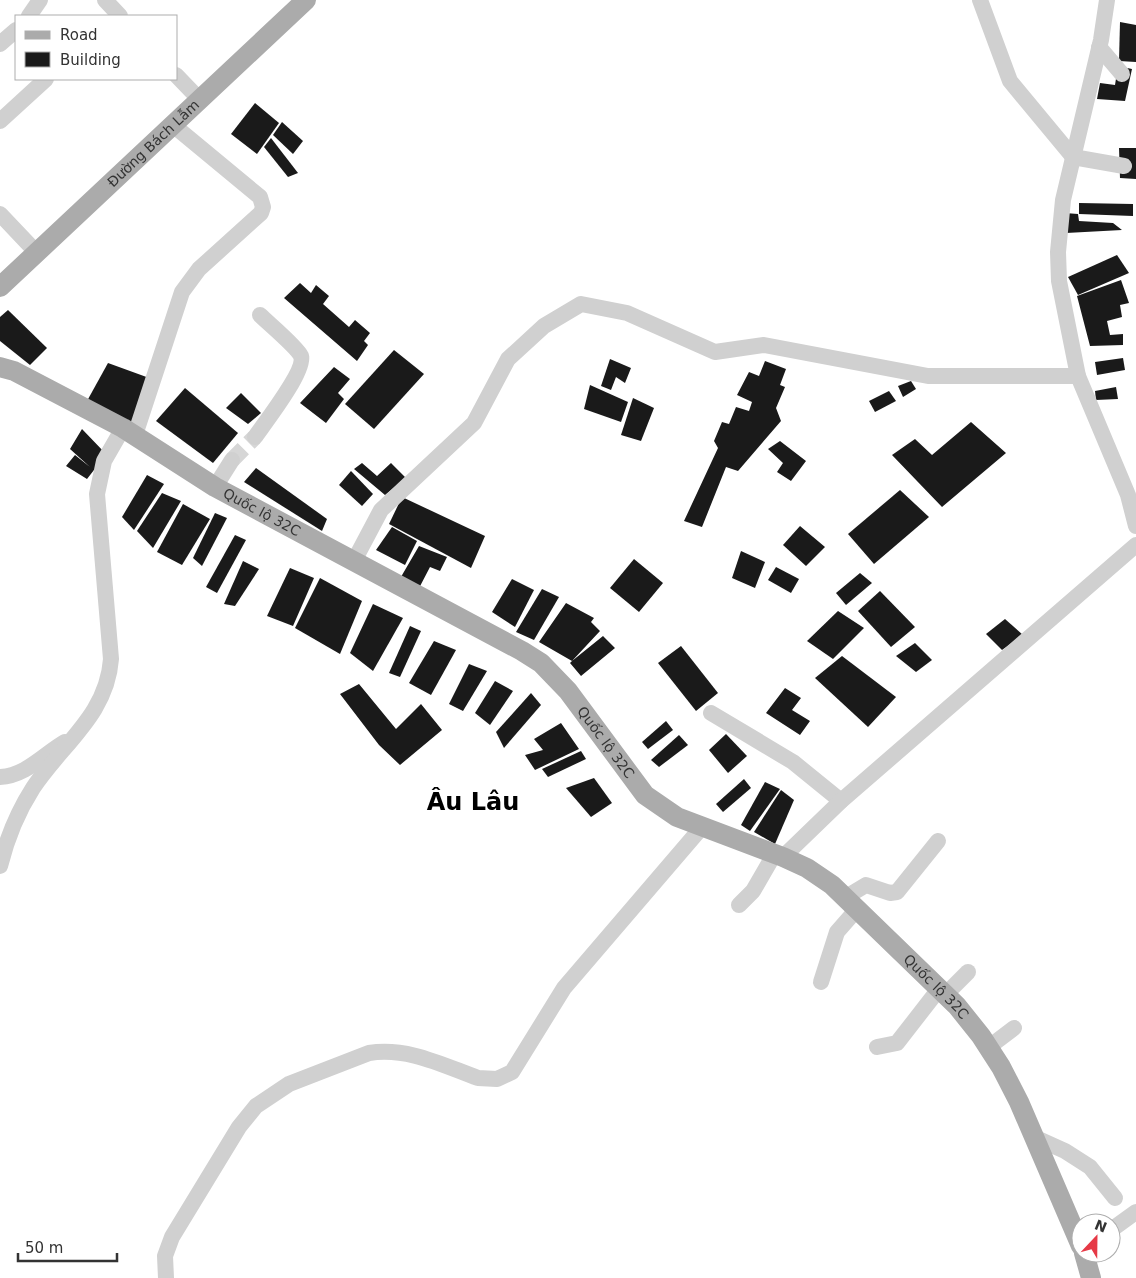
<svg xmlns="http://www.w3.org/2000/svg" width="1136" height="1278" font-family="'DejaVu Sans',sans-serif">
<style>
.building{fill:#1a1a1a}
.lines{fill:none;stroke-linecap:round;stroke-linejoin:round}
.minor-tunnel{stroke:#d6d6d6;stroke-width:16;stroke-dasharray:16 8;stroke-linecap:butt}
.minor{stroke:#d0d0d0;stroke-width:16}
.major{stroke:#ababab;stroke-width:20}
.labels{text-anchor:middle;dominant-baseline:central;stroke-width:5;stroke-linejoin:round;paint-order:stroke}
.street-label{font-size:14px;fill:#333;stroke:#fff}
.town-label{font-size:24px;font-weight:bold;fill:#000;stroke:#fff}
</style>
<rect width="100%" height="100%" fill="#fff"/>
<g class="building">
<polygon points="1120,22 1136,25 1136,62 1119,61"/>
<polygon points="1118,66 1132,69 1125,101 1097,99 1100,83 1115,85"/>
<polygon points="255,103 279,123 257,154 231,134"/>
<polygon points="282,122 303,141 293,154 273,135"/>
<polygon points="271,138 298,173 288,177 264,147"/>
<polygon points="1119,148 1136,148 1136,179 1120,178"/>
<polygon points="1079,203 1133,204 1133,216 1079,214"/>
<polygon points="1065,213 1078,214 1079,221 1113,223 1122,230 1066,233"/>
<polygon points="1117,255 1129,273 1078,295 1068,277"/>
<polygon points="1121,280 1129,303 1120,305 1122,317 1107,321 1110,335 1123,334 1123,345 1090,346 1077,296"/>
<polygon points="300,283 311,293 316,285 329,296 323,304 349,327 355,320 370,333 364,341 368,345 357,361 284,298"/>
<polygon points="8,310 47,348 30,365 0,341 0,317"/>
<polygon points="394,350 424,374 374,429 345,404"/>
<polygon points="1123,358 1125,370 1097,375 1095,362"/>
<polygon points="610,359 631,368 625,383 616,377 611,390 601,386"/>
<polygon points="765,361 786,369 780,385 785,387 776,408 781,421 738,471 726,467 702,527 684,521 718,448 714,441 722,422 729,424 736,407 749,411 752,402 737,395 749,372 759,376"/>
<polygon points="108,363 152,379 134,426 87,401"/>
<polygon points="334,367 350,379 338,393 344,399 326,423 300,403"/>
<polygon points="911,381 916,389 903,397 898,386"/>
<polygon points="590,385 628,402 621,422 584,409"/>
<polygon points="1116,387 1118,399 1096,400 1095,391"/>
<polygon points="185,388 238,433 213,463 156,421"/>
<polygon points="889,391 896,401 875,412 869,401"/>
<polygon points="241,393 261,413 248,424 226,408"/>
<polygon points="633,398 654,408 641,441 621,435"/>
<polygon points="971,422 1006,453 942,507 892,455 915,439 932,455"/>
<polygon points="82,429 106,454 97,473 94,470 87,479 66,466 75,455 90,467 70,449"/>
<polygon points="780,441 806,461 791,481 777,472 783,463 768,449"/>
<polygon points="362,463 377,476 391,463 406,478 385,495 354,469"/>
<polygon points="256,468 327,519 322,531 244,482"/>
<polygon points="351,471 373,494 362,506 339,485"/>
<polygon points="147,475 164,484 134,530 122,517"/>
<polygon points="900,490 929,517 874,564 848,534"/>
<polygon points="162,493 181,501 153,548 137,531"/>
<polygon points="402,497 485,536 471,568 389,524"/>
<polygon points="183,504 210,519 182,565 157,552"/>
<polygon points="215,513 227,518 202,566 193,558"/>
<polygon points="800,526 825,547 806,566 783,545"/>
<polygon points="392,527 417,541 405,565 376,550"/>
<polygon points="235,535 246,540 217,593 206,587"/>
<polygon points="419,546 447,557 440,571 430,567 417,592 398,582"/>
<polygon points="741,551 765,562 755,588 732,578"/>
<polygon points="634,559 663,583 639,612 610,588"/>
<polygon points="243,561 259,569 235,606 224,604"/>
<polygon points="776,567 799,579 791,593 768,580"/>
<polygon points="290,568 314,578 293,626 267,616"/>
<polygon points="860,573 872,583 846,605 836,593"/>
<polygon points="320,578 362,601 340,654 295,628"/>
<polygon points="512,579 534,590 515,627 492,612"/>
<polygon points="542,589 559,597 534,640 516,632"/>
<polygon points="880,591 915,627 891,647 858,611"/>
<polygon points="566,603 594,618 591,622 600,631 572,661 603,636 615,648 581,676 570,663 572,661 539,642"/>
<polygon points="373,604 403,618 373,671 350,653"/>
<polygon points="838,611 864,628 833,659 807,641"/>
<polygon points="1005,619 1023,635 1002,650 986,634"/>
<polygon points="410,626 421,631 400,677 389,673"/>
<polygon points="434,641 456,650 431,695 409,683"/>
<polygon points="915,643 932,660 916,672 896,656"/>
<polygon points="681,646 718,693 696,711 658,663"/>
<polygon points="842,656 896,697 868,727 815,678"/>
<polygon points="469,664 487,671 463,711 449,704"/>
<polygon points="495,681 513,691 490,725 475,713"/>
<polygon points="359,684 396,729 421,704 442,730 400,765 379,745 340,694"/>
<polygon points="785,688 801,698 792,710 810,721 800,735 766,713"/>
<polygon points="531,693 541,705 504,748 496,732"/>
<polygon points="666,721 673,730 648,749 642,742"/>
<polygon points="561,723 579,749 535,770 525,755 543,750 534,739"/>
<polygon points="726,734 747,756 728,773 709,750"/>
<polygon points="679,735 688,745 659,767 651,760"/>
<polygon points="581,751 586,759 548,777 542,769"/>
<polygon points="594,778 612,803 591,817 566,788"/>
<polygon points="744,779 751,788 723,812 716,804"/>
<polygon points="765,782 780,789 750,831 741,825"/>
<polygon points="781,790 794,800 775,844 754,832"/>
</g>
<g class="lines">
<polyline class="minor-tunnel" points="232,460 255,437"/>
<g class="minor">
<polyline points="105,0 120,16"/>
<polyline points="980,0 1010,81 1073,157 1124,166"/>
<polyline points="1107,0 1101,40 1063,200 1058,252 1059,281 1078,376 1128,495 1136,526"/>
<polyline points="29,16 40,0"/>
<polyline points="0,44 16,30"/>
<polyline points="1099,47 1122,74"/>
<polyline points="176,75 200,100"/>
<polyline points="0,121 46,79"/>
<polyline points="0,214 37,253"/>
<polyline points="135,435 182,292 199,269 261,213 263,207 260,197 173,125"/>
<path d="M255 437C264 424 306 370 301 356 297 347 268 323 260 315"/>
<polyline points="215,487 232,460"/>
<polyline points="354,561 381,510 474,423 508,359 544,326 581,304 627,313 715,352 764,345 928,376 1078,376"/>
<polyline points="711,713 793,762 841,801"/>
<path d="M0 777C26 776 44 754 65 742"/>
<polyline points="783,857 841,801 1136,545"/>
<path d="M0 866C7 838 17 813 33 788 62 744 107 715 111 659L97 494 104 461 123 428"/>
<polyline points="846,897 866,885 890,893 897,892 938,841"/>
<polyline points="739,905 753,891 775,853"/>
<polyline points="821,982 837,932 858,908"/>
<polyline points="945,995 968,972"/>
<polyline points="877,1047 897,1043 939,989"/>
<polyline points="989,1047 1014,1028"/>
<polyline points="1034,1137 1065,1151 1090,1167 1115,1198"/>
<polyline points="1111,1230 1136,1212"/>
<path d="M166 1278 165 1256 172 1237 239 1127 256 1106 289 1084 369 1053C408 1047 442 1065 478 1078L497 1079 512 1072 564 988 702 827"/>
</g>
<g class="major">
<path id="s1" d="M0 287 306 0"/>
<path id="s2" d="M0 367 14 371 123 428 215 487 522 651 541 663 568 691 645 795 677 817 783 857 807 868 832 885 957 1006 981 1036 1001 1067 1019 1102 1081 1246"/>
<polyline points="1084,1253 1091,1278"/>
</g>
</g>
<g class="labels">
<g class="street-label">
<text stroke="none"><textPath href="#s1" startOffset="210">Đường Bách Lẫm</textPath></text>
<text stroke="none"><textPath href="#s2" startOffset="300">Quốc lộ 32C</textPath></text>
<text stroke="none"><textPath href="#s2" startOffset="720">Quốc lộ 32C</textPath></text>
<text stroke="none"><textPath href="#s2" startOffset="1140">Quốc lộ 32C</textPath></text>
</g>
<g class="town-label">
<text x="473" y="802">Âu Lâu</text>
</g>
</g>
<rect x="15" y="15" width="162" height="65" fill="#ffffff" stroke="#adadad"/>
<rect x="25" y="31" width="25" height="8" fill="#ababab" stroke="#adadad"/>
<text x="60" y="40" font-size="15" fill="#333333">Road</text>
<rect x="25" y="52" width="25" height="15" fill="#1a1a1a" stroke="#adadad"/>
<text x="60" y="65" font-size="15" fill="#333333">Building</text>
<g transform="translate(1096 1238) rotate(22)"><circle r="24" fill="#ffffff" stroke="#adadad"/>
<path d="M0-4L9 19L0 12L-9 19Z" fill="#e63946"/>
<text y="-8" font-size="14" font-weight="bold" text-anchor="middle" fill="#333333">N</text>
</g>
<path d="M18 1253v8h99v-8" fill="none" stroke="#333333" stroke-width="2.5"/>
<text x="25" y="1253" font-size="15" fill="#333333" stroke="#ffffff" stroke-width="4" paint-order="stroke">50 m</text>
</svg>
